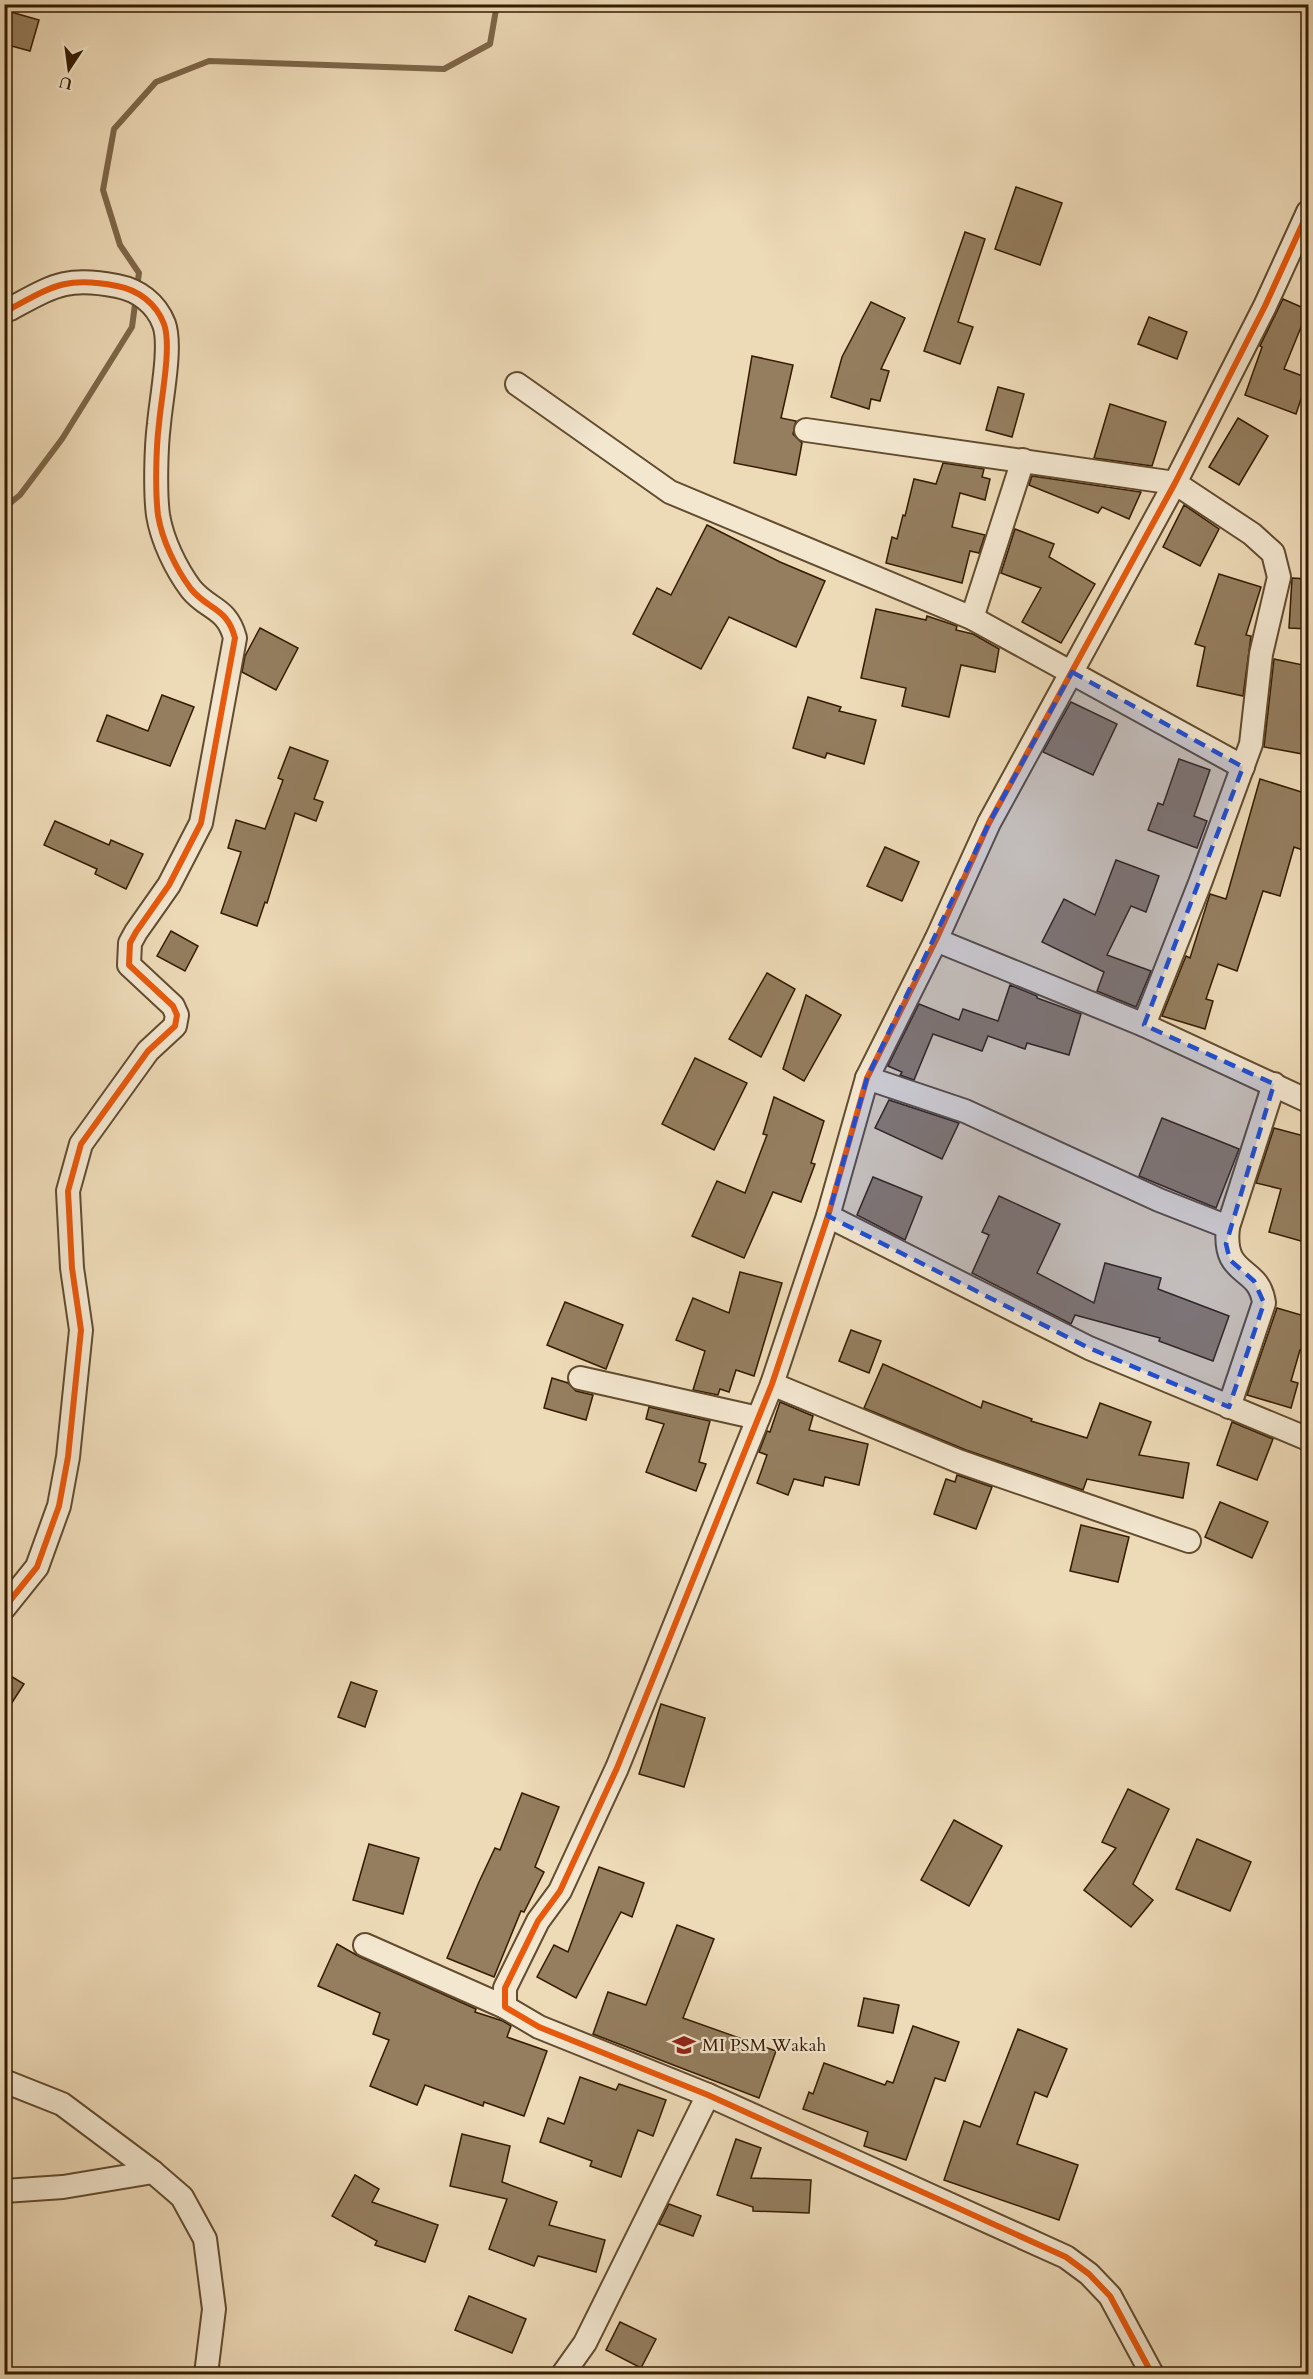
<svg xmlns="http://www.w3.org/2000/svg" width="1313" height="2379" font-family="Cardo,serif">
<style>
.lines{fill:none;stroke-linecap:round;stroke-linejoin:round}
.stream{stroke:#7d6749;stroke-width:6}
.building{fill:#947e5f;stroke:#341b00;stroke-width:1.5}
.minor-casing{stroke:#624b2e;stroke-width:26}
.minor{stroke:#f3e7d0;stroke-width:22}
.cycleway-casing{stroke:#f3e7d0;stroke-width:10}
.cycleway{stroke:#e8590c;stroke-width:6}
.marked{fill:#1d4ed8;fill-opacity:0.2;stroke:#1d4ed8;stroke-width:4.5;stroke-dasharray:12 8;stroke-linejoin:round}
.labels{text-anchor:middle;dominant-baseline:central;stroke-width:4.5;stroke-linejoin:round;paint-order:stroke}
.poi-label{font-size:18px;fill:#341b00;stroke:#f3e7d0;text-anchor:start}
</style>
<rect width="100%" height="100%" fill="#eddab7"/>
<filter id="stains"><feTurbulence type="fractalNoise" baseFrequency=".00333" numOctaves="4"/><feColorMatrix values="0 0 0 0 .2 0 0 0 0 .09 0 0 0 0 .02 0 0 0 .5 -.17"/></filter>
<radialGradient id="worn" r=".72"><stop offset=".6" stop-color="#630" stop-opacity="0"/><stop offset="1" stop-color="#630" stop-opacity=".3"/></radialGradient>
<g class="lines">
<g class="stream">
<polyline points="137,287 139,273 120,245 103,190 114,129 156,82 209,61 444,69 490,44 497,4"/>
<polyline points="4,508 20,495 62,439 132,327 136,297"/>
</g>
</g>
<g class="building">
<polygon points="4,10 39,20 30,51 4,44"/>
<polygon points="1016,187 1062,203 1040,265 995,249"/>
<polygon points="965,232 985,239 958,322 973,327 960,364 924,351"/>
<polygon points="1283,299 1308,310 1284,369 1308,378 1296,414 1245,395 1262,347 1260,346"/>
<polygon points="871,302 905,318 881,369 889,371 880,401 871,399 869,409 831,397 842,357"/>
<polygon points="1149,317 1187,332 1177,359 1138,344"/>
<polygon points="752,356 793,365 781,418 796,421 793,434 802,443 796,475 734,463"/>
<polygon points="998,387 1024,394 1012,437 986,430"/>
<polygon points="1110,404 1166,422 1152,466 1094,458"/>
<polygon points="1238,418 1268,436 1239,485 1209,467"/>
<polygon points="943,463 984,469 982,477 990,479 985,500 960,493 952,527 985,535 979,553 970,551 962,583 886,563 892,537 897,539 903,515 905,516 914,479 936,484"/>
<polygon points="1032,476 1141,492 1129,519 1102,507 1098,513 1029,485"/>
<polygon points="1184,505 1219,529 1200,566 1163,547"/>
<polygon points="707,525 780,562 825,581 796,647 729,617 701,669 633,634 657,588 671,595"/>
<polygon points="1015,529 1054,544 1049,557 1095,584 1061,643 1022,622 1041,588 1001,573"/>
<polygon points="1219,574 1261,587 1246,635 1251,636 1243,696 1197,686 1205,647 1195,644"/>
<polygon points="1292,578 1308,579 1308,629 1289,628"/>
<polygon points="876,609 926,620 927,616 957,626 956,630 973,634 999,649 995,672 961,665 949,717 902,706 906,688 861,678"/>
<polygon points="260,628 298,648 276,690 242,672 245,656"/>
<polygon points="1274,659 1308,666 1308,755 1264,747"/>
<polygon points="162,695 194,707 170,766 97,741 107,715 148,731"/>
<polygon points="808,697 841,707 839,711 876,720 864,764 827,753 825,758 793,748"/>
<polygon points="1071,702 1117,724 1093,775 1043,752"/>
<polygon points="290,747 328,761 314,799 323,802 316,821 295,813 267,903 265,902 257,926 221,913 241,852 228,848 236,820 265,829 283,780 278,778"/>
<polygon points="1179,759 1210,770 1194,816 1207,821 1197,848 1148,830 1158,803 1163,805"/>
<polygon points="1260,779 1308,794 1308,852 1294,847 1280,896 1263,891 1237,971 1218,964 1206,999 1213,1001 1205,1029 1162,1016 1186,956 1190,958 1210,894 1226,899"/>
<polygon points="55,821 109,845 111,840 143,854 126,889 95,874 97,869 44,845"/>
<polygon points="885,847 919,862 902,901 867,886"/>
<polygon points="1116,860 1159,876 1146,912 1131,906 1107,955 1151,971 1136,1007 1097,991 1104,972 1042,942 1064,899 1095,915"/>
<polygon points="171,931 198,946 185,971 157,956"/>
<polygon points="767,973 795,989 761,1057 729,1039"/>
<polygon points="1010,985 1037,996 1037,998 1081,1014 1069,1055 1027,1043 1025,1049 988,1036 982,1051 933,1034 914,1080 900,1075 902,1072 888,1066 919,1004 959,1020 963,1009 998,1021"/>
<polygon points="806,995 841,1015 804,1081 783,1069"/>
<polygon points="695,1058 747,1083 714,1150 662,1124"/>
<polygon points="774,1097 824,1121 811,1163 815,1164 801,1202 773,1192 744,1258 692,1236 717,1181 745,1193 767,1135 763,1134"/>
<polygon points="889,1100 959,1123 942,1159 875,1128"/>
<polygon points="1162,1118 1239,1149 1216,1208 1139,1176"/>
<polygon points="1274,1128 1308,1137 1308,1243 1269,1232 1281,1189 1256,1183"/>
<polygon points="873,1177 922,1197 905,1240 857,1215"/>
<polygon points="999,1196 1060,1224 1037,1273 1094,1303 1105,1263 1161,1278 1158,1289 1229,1316 1213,1361 1159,1341 1160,1338 1075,1315 1071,1324 972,1273 989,1235 982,1232"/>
<polygon points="740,1272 782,1283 754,1376 736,1370 729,1392 720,1389 718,1395 693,1390 705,1351 676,1340 693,1298 729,1313"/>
<polygon points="565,1302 623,1325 606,1369 547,1345"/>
<polygon points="1277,1308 1308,1317 1308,1352 1300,1350 1291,1381 1298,1383 1291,1408 1247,1395"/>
<polygon points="851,1330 881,1341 869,1373 839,1361"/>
<polygon points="883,1364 981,1408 983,1401 1032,1419 1031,1421 1087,1438 1100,1403 1151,1422 1139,1455 1189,1463 1183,1498 1087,1479 1083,1490 966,1450 864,1408"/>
<polygon points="552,1378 568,1383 576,1391 593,1395 586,1420 544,1408"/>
<polygon points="780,1402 813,1416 809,1430 868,1444 859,1485 825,1477 823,1486 794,1479 788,1495 757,1483 767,1455 759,1452 767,1431 770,1432"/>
<polygon points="649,1407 710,1421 699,1462 706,1464 696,1491 646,1472 664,1424 646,1419"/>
<polygon points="1232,1422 1273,1439 1257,1480 1217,1465"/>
<polygon points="957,1475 992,1487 976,1529 934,1514 946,1479 955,1482"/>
<polygon points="1220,1502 1268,1522 1252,1558 1205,1537"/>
<polygon points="1081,1525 1129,1537 1118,1582 1070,1571"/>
<polygon points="4,1672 24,1684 4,1715"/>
<polygon points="351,1682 377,1691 365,1727 338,1717"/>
<polygon points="661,1704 705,1718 684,1787 639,1774"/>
<polygon points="1128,1789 1169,1809 1133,1884 1153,1900 1131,1927 1084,1890 1116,1848 1102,1842"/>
<polygon points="522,1793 559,1807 535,1867 544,1872 524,1912 521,1911 494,1977 447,1958 479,1882 495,1848 500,1850"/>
<polygon points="954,1820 1002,1846 969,1906 921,1880"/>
<polygon points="1197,1839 1251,1862 1230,1911 1176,1889"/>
<polygon points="369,1844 419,1858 403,1914 353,1900"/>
<polygon points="599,1867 644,1883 632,1917 621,1912 576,1998 537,1977 554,1945 568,1952"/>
<polygon points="677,1925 714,1939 683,2018 776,2051 759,2098 593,2034 608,1992 646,2005"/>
<polygon points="337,1944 360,1957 476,2009 475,2012 503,2021 511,2026 507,2037 547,2051 524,2116 484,2102 483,2106 425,2085 417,2105 370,2086 389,2040 373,2034 380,2013 318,1986"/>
<polygon points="864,1998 899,2005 893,2033 858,2026"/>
<polygon points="913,2026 959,2042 945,2081 935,2078 906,2160 864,2146 868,2132 803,2109 809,2092 813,2094 824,2063 885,2085 887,2081 893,2083"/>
<polygon points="1018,2029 1067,2049 1047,2097 1035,2092 1017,2144 1078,2165 1059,2220 944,2180 964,2121 980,2127"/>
<polygon points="580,2077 616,2090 619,2084 666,2100 653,2136 638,2130 621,2177 590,2166 592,2161 540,2142 548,2118 564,2124"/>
<polygon points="462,2134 510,2146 502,2182 557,2202 549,2225 605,2240 596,2272 538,2256 534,2266 489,2249 507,2199 450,2186"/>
<polygon points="736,2139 761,2148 751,2178 811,2180 809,2213 753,2211 753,2207 717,2195"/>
<polygon points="355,2175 379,2189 372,2202 438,2225 425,2262 375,2245 377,2241 332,2216"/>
<polygon points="669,2204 701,2216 693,2236 659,2224"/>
<polygon points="469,2296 526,2319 512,2353 455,2330"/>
<polygon points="620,2322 656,2339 641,2368 606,2350"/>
</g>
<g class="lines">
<g class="minor-casing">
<g id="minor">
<path d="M4 310 10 309C53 286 66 276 117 286 138 290 156 303 164 324 172 346 161 399 159 424 156 447 155 492 158 515 162 540 176 569 191 589 208 610 227 607 235 638L201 823 169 885 136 932 130 943 129 965 173 1006 177 1015 175 1026 148 1051 81 1144 68 1191 72 1268 81 1330 68 1457 59 1506 37 1567 4 1608"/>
<polyline points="517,384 670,492 972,618 1243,767"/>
<polyline points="806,430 1175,483 1252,534 1273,553 1279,577 1261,654 1251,744 1200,883 1144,1025"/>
<polyline points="972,618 1023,460"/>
<polyline points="936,940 1144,1025 1308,1101"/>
<polyline points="867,1078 965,1111 1159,1200 1228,1227"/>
<polyline points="828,1216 1089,1348 1308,1439"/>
<polyline points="580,1378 758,1418"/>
<polyline points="772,1384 958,1461 1189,1541"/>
<path d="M1229 1407 1264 1303C1259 1264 1222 1279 1228 1227L1274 1084"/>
<polyline points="365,1945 505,2007"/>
<polyline points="4,2081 62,2104 153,2172 182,2197 205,2239 214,2309 206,2374"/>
<polyline points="4,2191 63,2187 153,2172"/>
<polyline points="563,2374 585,2343 708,2095"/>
<polyline points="1152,2374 1110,2296 1089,2274 1066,2257 708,2095 539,2027 505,2007 505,1988 538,1921 560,1891 617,1768 772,1384 828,1216 867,1078 936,940 989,823 1175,483 1265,306 1308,212"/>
</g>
</g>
<use href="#minor" class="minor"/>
<g class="cycleway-casing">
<g id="cycleway">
<path d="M4 310 10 309C53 286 66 276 117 286 138 290 156 303 164 324 172 346 161 399 159 424 156 447 155 492 158 515 162 540 176 569 191 589 208 610 227 607 235 638L201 823 169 885 136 932 130 943 129 965 173 1006 177 1015 175 1026 148 1051 81 1144 68 1191 72 1268 81 1330 68 1457 59 1506 37 1567 4 1608"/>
<polyline points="1152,2374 1110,2296 1089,2274 1066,2257 708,2095 539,2027 505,2007 505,1988 538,1921 560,1891 617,1768 772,1384 828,1216 867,1078 936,940 989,823 1175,483 1265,306 1308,212"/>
</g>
</g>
<use href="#cycleway" class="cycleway"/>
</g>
<path class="marked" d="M1072 672 1243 767 1144 1025 1274 1084 1226 1244 1230 1260 1254 1281 1264 1303 1229 1407 1089 1348 828 1216 867 1078 989 823Z"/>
<defs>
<g id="school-bare" transform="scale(1.8)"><path d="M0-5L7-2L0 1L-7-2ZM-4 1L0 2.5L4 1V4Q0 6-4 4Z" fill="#8f2418" stroke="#f3e7d0" stroke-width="2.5" paint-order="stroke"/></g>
</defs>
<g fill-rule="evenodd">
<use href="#school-bare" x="684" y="2045"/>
</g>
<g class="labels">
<g class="poi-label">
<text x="702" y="2045">MI PSM Wakah</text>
</g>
</g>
<rect width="1313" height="2379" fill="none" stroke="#eddab7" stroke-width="24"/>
<rect x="6" y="6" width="1301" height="2367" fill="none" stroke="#341b00" stroke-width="3"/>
<rect x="12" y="12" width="1289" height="2355" fill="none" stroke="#341b00" stroke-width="1.5"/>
<g transform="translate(69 69) rotate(193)" stroke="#f3e7d0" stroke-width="4.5" paint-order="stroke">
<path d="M0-4.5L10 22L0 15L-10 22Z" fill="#341b00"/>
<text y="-9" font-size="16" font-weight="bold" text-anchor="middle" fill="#341b00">U</text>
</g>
<rect width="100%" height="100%" filter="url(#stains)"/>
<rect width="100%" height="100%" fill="url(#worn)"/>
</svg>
